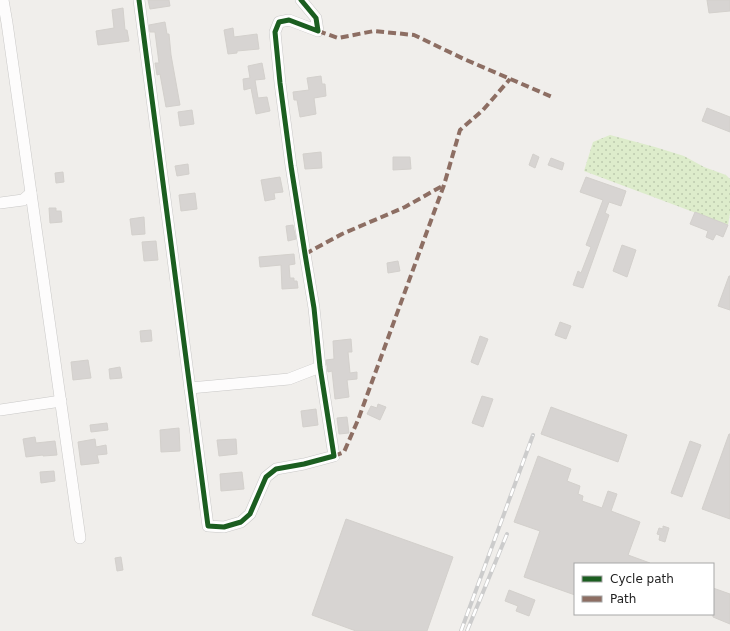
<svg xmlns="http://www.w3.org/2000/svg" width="730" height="631" font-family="'DejaVu Sans',sans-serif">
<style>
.grass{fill:url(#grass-dots)}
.building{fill:#d7d4d2;stroke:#d3d0cc}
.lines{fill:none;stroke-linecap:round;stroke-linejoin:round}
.minor-casing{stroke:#c9c8c7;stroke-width:12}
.minor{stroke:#fdfcfc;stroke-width:11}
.rail-casing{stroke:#ccc;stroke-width:4}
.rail{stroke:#fff;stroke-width:2.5;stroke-dasharray:8;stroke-linecap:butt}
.quiet{stroke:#8d6e63;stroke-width:4;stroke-dasharray:8 4;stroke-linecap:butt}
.cycleway-casing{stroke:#fff;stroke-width:8}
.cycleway{stroke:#1b5e20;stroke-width:5}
</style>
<defs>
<pattern id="grass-dots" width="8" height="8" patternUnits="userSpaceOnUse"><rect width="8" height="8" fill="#ddeccb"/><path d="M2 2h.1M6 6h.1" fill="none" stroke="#bdcaae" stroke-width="1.8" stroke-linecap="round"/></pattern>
</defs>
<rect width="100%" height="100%" fill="#f0eeeb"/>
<polygon class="grass" points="610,135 655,147 684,156 704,167 726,175 730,179 730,213 728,225 584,171 593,142"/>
<g class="building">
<polygon points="148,0 169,0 170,6 150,9"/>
<polygon points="707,0 730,0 730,11 709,13"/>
<polygon points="123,8 125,30 127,30 129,41 98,45 96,31 114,28 112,10"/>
<polygon points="165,22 167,34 169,34 171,55 180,105 166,107 160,74 157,75 155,63 159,63 155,32 150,32 149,25"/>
<polygon points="233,28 234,37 257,34 259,49 237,51 237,53 228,54 224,30"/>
<polygon points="262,63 265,79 255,80 258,98 267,97 270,111 256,114 251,88 244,90 243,79 250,78 248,66"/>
<polygon points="321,76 322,84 325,84 326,96 314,98 316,114 300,117 297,100 294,100 293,92 309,90 307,78"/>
<polygon points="707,108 730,117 730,132 702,121"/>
<polygon points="192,110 194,124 180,126 178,112"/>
<polygon points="321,152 322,168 305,169 303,154"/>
<polygon points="533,154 539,157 535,168 529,165"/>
<polygon points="393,157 410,157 411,169 393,170"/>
<polygon points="551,158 564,163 562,170 548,165"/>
<polygon points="188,164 189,174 177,176 175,166"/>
<polygon points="63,172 64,182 56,183 55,173"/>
<polygon points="280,177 283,192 274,193 275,199 265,201 261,180"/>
<polygon points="586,177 626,191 621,206 609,202 605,213 609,215 583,288 573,285 578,271 581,273 591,247 586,245 603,200 580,192"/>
<polygon points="195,193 197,209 181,211 179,195"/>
<polygon points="49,208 56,208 56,211 61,211 62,222 50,223"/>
<polygon points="695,212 728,225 723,237 716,234 713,240 706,237 708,231 690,224"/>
<polygon points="144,217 145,234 132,235 130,219"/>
<polygon points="293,225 296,239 288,241 286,226"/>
<polygon points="156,241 158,260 144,261 142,242"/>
<polygon points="622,245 636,250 627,277 613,271"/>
<polygon points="294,254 295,264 289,265 290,278 294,278 294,281 297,281 298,288 282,289 281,265 260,267 259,257"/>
<polygon points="398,261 400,271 388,273 387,263"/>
<polygon points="729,276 730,276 730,310 718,306"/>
<polygon points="560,322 571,326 566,339 555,335"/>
<polygon points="151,330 152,341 141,342 140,331"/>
<polygon points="480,336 488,339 478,365 471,362"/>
<polygon points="351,339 352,352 348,352 350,373 357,372 357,379 347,380 349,397 335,399 332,371 328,372 326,360 334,359 333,341"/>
<polygon points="88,360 91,378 73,380 71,362"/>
<polygon points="120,367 122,378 110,379 109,369"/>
<polygon points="482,396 493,399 483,427 472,423"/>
<polygon points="378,404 386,407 380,420 367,414 371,406 377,408"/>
<polygon points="551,407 627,435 618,462 541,434"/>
<polygon points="316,409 318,425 303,427 301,411"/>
<polygon points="347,417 349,433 339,434 337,418"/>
<polygon points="107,423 108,430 91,432 90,425"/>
<polygon points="179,428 180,451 161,452 160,430"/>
<polygon points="729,434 730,434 730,519 702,509"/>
<polygon points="35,437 36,443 55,441 57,455 43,456 43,455 26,457 23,439"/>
<polygon points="95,439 96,447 106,445 107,454 97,455 99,463 81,465 78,442"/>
<polygon points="236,439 237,454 219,456 217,440"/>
<polygon points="690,441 701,445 682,497 671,493"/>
<polygon points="538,456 571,469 567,481 580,486 578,494 583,496 582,501 602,508 608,491 617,494 611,511 640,522 628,555 650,563 649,564 575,564 575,595 524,577 540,531 514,522"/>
<polygon points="54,471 55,481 41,483 40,472"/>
<polygon points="242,472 244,489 221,491 220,474"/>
<polygon points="346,519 453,557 427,631 356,631 312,615"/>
<polygon points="663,526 669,528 665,542 659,540 660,535 657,534 659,528 663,529"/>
<polygon points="121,557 123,570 117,571 115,558"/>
<polygon points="713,588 730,594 730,624 713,617"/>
<polygon points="509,590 535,600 529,616 516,611 518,606 505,601"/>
</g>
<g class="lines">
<g class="minor-casing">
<g id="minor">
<polyline points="3,0 7,23 31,193 80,538"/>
<polyline points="139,0 208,526 224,527 241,522 250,514 266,477 276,469 304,464 334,456 320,367 314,308 305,254 291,166 280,83 275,32 279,22 289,20 318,31 316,18 301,0"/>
<polyline points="0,203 23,200 31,193"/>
<polyline points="190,388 289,379 320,367"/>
<polyline points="0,410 61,401"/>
</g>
</g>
<use href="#minor" class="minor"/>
<g class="rail-casing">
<g id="rail">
<polyline points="461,631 533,435"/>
<polyline points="467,631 507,534"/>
</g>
</g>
<use href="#rail" class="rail"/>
<g class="quiet">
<polyline points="318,31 338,38 374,31 414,35 464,59 552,97"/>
<polyline points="305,254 342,234 405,207 444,185"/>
<polyline points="334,456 344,452 358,420 444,185 460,130 483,110 510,79"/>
</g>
<g class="cycleway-casing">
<polyline id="cycleway" points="139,0 208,526 224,527 241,522 250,514 266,477 276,469 304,464 334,456 320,367 314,308 305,254 291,166 280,83 275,32 279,22 289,20 318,31 316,18 301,0"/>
</g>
<use href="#cycleway" class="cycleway"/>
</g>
<rect x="574" y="563" width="140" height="52" fill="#ffffff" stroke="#a7a7a7"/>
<rect x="582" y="576" width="20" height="6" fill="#1b5e20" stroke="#a7a7a7"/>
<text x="610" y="583" font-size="12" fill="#222222">Cycle path</text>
<rect x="582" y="596" width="20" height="6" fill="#8d6e63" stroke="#a7a7a7"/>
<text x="610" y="603" font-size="12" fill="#222222">Path</text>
</svg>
